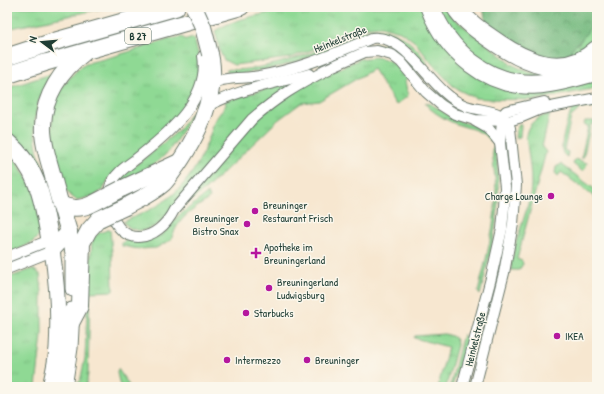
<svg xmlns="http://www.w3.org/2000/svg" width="604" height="394" font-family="'Patrick Hand',sans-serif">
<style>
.grass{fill:url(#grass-tufts);stroke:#578b64}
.forest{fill:url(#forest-crowns);stroke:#497b59}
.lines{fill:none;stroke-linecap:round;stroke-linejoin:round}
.minor-casing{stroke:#6b786b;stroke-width:12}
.secondary-casing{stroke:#6b786b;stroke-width:17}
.primary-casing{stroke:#6b786b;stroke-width:18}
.trunk-casing{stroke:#6b786b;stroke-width:19}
.motorway-casing{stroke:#6b786b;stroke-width:21}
.minor{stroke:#fff;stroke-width:10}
.secondary{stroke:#fff;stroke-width:15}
.primary{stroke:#fff;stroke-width:16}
.trunk{stroke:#fff;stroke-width:17}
.motorway{stroke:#fff;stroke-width:19}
.primary-bridge-casing{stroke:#6b786b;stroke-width:18;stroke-linecap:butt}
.primary-bridge{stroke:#fff;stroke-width:16}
.poi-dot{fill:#b5179e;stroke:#fbf7ec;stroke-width:1.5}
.labels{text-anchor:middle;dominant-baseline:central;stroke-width:3;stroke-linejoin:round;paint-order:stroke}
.shield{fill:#fbf7ec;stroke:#61756b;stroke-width:1}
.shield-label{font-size:10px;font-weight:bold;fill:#1f3d34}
.street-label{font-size:11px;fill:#1f3d34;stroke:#fbf7ec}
.poi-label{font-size:11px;fill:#1f3d34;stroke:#fbf7ec;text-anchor:start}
</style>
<defs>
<pattern id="grass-tufts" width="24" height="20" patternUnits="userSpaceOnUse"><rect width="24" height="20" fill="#8fd994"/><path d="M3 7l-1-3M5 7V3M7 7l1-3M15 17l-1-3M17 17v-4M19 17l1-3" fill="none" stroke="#7bbb80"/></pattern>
<pattern id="forest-crowns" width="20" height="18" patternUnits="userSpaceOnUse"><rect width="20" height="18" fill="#73b97e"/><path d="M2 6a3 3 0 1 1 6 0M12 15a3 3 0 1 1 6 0" fill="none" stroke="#5e9868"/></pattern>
</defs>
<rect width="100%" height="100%" fill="#fbf7ec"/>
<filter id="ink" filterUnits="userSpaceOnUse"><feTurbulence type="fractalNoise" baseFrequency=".025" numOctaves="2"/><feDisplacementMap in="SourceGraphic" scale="8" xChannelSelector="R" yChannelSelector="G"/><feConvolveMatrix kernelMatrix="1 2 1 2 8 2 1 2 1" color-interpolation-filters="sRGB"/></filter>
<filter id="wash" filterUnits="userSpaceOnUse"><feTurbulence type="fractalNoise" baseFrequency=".012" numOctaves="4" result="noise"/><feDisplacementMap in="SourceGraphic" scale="16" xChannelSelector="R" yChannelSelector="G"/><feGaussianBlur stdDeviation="0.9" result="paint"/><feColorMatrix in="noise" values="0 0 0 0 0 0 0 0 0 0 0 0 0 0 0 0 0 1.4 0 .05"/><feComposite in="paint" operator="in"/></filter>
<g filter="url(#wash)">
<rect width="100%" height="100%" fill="#f7e7d0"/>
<g class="grass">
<polygon points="7,7 110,7 7,29"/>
<path d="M303 7H424L481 77 597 76V88L535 100 490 99 475 98 455 88 433 65 415 42 400 31 381 26 359 28 320 47 289 58 234 65 224 60 220 52 215 31C240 15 274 13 303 7Z"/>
<polygon points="435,7 445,7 452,17 510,62 509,63 528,72 544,75 518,77 473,58"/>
<polygon points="597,13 597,43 573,58 571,49 580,42"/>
<path d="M372 29C399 29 412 42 427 62L426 65 425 66C415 54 406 40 391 35 365 27 344 44 321 53 300 61 278 68 256 71 247 73 234 77 226 71L228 69C251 73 299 58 321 49 338 43 354 32 372 29Z"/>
<path d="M182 37 186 40 194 38 199 57V76L194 90 186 104 177 118 109 178 103 190 94 196 77 200C62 193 59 171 56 155 51 129 49 109 64 85 69 79 74 72 81 67 86 63 94 61 100 60 123 54 147 46 170 39Z"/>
<path d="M374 44C394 44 406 57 418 72L416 74C404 59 394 45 374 46Z"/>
<path d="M374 57C390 58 398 66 408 78L405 81 408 96 396 105 373 69 319 101 301 103 278 120 206 189 190 201 186 202 258 118 301 86 360 59Z"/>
<path d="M51 74C34 106 31 123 39 157L40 158 49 191 46 192 7 135V89L11 87Z"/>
<path d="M291 82 292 84 157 225C145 232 133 233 123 222 134 217 146 212 157 206 187 188 201 162 212 129H211L215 120 226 105 225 101Z"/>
<path d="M435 91 450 103 493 117C470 119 450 108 434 93Z"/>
<path d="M425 103 431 104 454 119 483 129 493 139 489 140C482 130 471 129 459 125 449 122 430 111 425 103Z"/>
<path d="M591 105H597V108H581L571 117 564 150 568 152 567 157C564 155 562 153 562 149 561 141 568 115 573 108Z"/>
<path d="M191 113H192C182 131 171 154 153 165 142 173 129 178 117 183L126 173 178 131Z"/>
<path d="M550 113 542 147 546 152 517 259 522 261 523 264 519 270H511C512 247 524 222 529 200 534 180 528 155 526 135 529 120 538 119 550 113Z"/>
<polygon points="585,121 594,121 597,123 597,125 591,124 583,158 581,158 588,126 584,124"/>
<polygon points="520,123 521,126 520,137 515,138 516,130"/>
<path d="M495 146C504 203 494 241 480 295L478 292C486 258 496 224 496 189 495 175 493 162 492 149Z"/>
<polygon points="7,150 14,157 35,192 41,233 33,242 7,255"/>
<polygon points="575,159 587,163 585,169 582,171 573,164"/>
<polygon points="561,164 597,191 597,199 561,172 558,176 555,173 556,167"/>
<path d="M208 193 210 198C192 211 178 217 171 240L156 248 139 249 122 246V243L126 240 143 242 159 236 166 231 178 216Z"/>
<path d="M110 229 112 252 113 291 90 292 88 374 86 387H76L78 382H80L85 358 88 287 92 242C96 231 102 233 110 229Z"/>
<polygon points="33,269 40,274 42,292 42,335 36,387 7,387 7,278"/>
<path d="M444 334C451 335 457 337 457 345L446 387H438L448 347 414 338 415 336Z"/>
<path d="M463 334C473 346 461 359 457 371 455 376 454 382 452 387H450Z"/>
<polygon points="118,369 130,387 121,387 120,386 117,373"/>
</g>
<path class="forest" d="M483 7H597C597 23 582 40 571 49L573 58 548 60 487 29Z"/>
</g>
<g filter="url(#ink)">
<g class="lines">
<g class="minor-casing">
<g id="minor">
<path d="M203 56C210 98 170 132 141 155 132 163 118 170 112 182 108 190 108 200 110 209 121 250 158 242 174 210L252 119C277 97 299 84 329 69"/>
<polyline points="324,70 365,52 377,51 392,55 401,62 426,92 441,105 455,114 475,120 508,121 522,117 541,109 597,98"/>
<path d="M211 85C220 76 246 79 259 76 301 69 333 54 372 38 410 34 430 93 466 106 482 112 504 108 510 128L516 185 513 224 504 273 475 387"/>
<path d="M206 107C239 89 273 84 309 74"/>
<polyline points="475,121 489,129 500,143"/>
<polyline points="7,257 50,240"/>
<polyline points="7,269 47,253 52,250"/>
<polyline points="462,387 491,278 502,229 504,208 505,187 500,143 502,122 502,116 506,111 510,110 544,102"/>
</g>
</g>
<g class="secondary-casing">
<g id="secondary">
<polyline points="69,232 73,253 73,289"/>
<path d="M50 387C53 374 56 361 57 348 59 315 57 282 52 250"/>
<polyline points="64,387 70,348 72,310"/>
</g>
</g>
<g class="primary-casing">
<g id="primary">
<polyline points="44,63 241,7"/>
<polyline points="121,189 177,163"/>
<path d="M60 204C72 210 82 209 94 203"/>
<path d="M125 207C138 200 153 193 164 183 169 178 173 171 177 166 198 135 219 93 210 54"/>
<path d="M69 232C63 213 57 193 52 173 48 158 42 141 43 125 44 96 61 70 84 53"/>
<polyline points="52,250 69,232"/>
<polyline points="71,323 80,306 82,243 89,230 99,219"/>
</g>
</g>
<g class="trunk-casing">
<g id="trunk">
<polyline points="7,57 56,41 176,7"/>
<polyline points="7,75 44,63"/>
<path d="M7 142C39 169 43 201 50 240"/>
</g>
</g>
<g class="motorway-casing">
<g id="motorway">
<path d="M430 7C447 51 487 87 537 84 558 83 577 76 597 71"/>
<path d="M456 7C464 20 478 30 490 38 522 61 563 82 597 50"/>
</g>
</g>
<use href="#minor" class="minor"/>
<use href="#secondary" class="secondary"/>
<use href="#primary" class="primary"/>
<use href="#trunk" class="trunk"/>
<use href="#motorway" class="motorway"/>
<g class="primary-bridge-casing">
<g id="primary-bridge">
<polyline points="194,7 203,27 210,54"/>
<polyline points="94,203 121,189"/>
<polyline points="99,219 125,207"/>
</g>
</g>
<use href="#primary-bridge" class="primary-bridge"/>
</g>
</g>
<g class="poi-dot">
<circle cx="551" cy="196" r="4"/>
<circle cx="255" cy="211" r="4"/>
<circle cx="247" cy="224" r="4"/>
<path d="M254 247h4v4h4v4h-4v4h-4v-4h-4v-4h4z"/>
<circle cx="269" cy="288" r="4"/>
<circle cx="246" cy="313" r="4"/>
<circle cx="557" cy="336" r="4"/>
<circle cx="227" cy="360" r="4"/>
<circle cx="307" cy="360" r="4"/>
</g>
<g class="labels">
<rect class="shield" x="125" y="28" width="26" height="16" rx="3"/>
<g class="shield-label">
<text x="138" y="36">B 27</text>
</g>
<g class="street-label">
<text transform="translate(340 39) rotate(-22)">Heinkelstraße</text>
<text transform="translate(475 339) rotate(-76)">Heinkelstraße</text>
</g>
<g class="poi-label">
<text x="543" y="196" text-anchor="end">Charge Lounge</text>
<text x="263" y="205">Breuninger<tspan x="263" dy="13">Restaurant Frisch</tspan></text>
<text x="239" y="218" text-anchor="end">Breuninger<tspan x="239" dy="13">Bistro Snax</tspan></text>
<text x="264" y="247">Apotheke im<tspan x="264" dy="13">Breuningerland</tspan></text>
<text x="277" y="282">Breuningerland<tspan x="277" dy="13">Ludwigsburg</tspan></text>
<text x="254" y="313">Starbucks</text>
<text x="565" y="336">IKEA</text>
<text x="235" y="360">Intermezzo</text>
<text x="315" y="360">Breuninger</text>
</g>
</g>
<rect width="604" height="394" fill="none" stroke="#fbf7ec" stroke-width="24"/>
<g transform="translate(42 42) rotate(286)" stroke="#fbf7ec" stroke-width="3" paint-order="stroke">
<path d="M0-3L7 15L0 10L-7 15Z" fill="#1f3d34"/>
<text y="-6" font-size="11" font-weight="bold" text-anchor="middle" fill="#1f3d34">N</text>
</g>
</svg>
